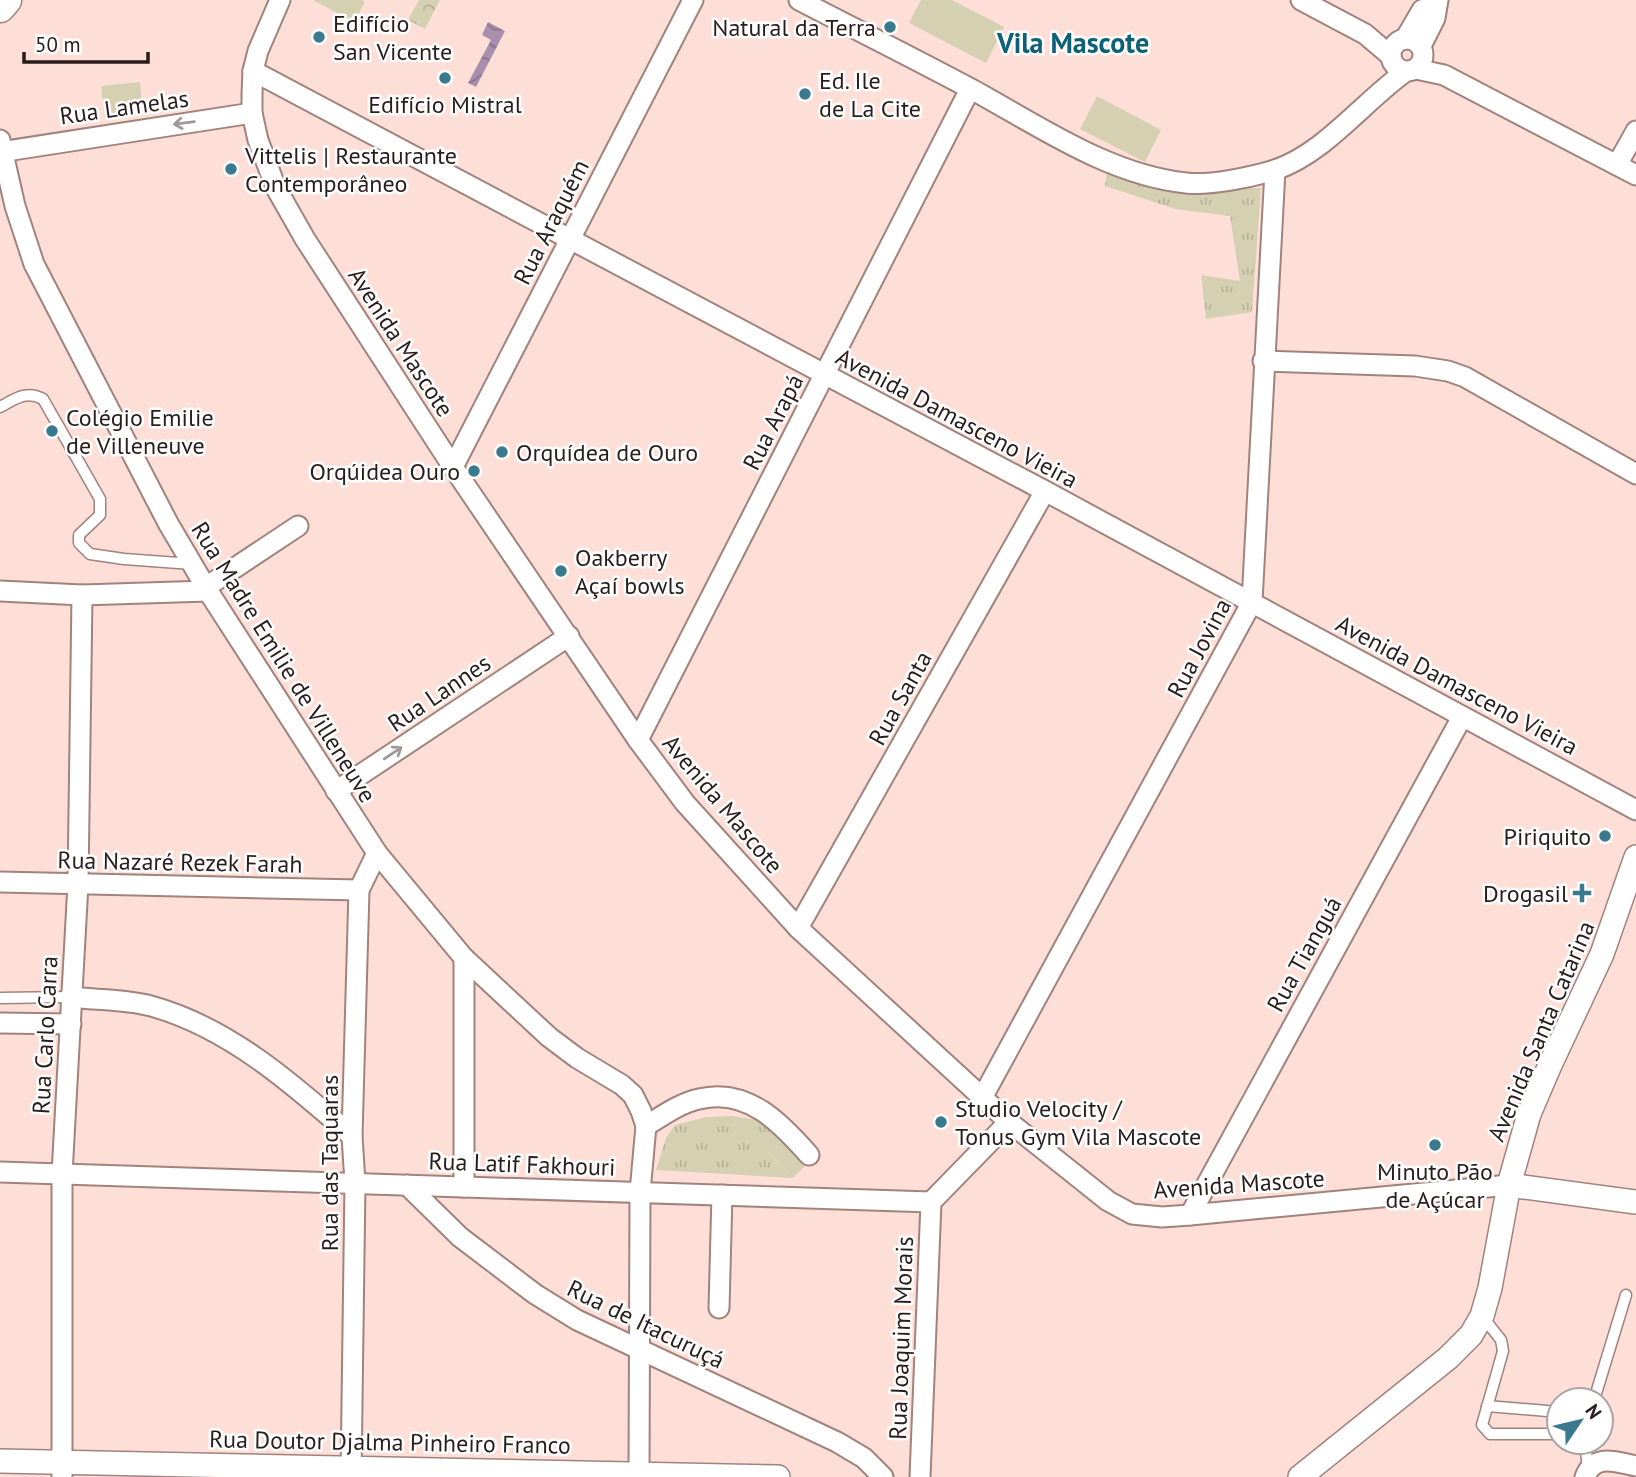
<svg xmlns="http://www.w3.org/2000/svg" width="1636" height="1477" font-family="'PT Sans',sans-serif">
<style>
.grass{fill:url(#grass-tufts)}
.forest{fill:url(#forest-crowns)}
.pitch{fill:#d5d0b2}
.water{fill:url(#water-waves)}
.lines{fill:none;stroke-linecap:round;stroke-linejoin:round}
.service-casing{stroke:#a0837d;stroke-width:13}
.minor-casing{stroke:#a0837d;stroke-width:23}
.tertiary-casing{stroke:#a0837d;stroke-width:26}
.primary-casing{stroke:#a0837d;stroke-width:33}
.service{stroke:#fff;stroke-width:10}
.minor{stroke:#fff;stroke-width:19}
.tertiary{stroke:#fff;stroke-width:23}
.primary{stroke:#fff;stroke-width:30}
.oneway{stroke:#9e9998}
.poi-dot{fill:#3b7a8e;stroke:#fff;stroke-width:2.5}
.labels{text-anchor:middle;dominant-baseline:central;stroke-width:5;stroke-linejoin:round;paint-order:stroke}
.poi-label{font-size:24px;fill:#281d1a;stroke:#fff;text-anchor:start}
.street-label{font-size:24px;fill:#281d1a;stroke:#fff}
.quarter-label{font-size:28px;font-weight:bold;fill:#0d6076;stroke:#fff}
</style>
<defs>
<pattern id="grass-tufts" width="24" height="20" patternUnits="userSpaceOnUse" patternTransform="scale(1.75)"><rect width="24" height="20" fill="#d5d0b2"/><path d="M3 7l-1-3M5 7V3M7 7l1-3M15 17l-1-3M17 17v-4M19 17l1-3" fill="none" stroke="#b7b298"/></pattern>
<pattern id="forest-crowns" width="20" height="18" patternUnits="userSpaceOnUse" patternTransform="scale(1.75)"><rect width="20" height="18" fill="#d5d0b2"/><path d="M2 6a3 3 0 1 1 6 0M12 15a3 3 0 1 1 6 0" fill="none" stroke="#b7b298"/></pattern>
<pattern id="water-waves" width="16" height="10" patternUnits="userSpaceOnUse" patternTransform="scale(1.75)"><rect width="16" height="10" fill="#aa8ead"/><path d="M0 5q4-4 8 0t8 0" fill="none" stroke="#8a738c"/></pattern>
</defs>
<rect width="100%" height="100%" fill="#fedfd8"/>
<g class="grass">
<polygon points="1107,171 1222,188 1261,188 1252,312 1206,319 1201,275 1240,281 1230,216 1175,209 1105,186"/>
<polygon points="732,1116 758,1120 781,1141 769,1154 793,1178 656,1170 666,1138 675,1125 707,1117"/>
</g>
<polygon class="forest" points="419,0 440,0 425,29 408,20"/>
<g class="pitch">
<polygon points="313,0 362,0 365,2 354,22"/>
<polygon points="921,0 952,0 1004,27 986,63 909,23"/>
<polygon points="140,82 143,115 105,118 101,86"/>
<polygon points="1097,96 1161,130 1145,162 1080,129"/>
<polygon points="781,1141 806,1165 793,1178 769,1153"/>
</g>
<polygon class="water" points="488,22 505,31 476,87 468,83 491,40 482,35"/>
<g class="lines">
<g class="service-casing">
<g id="service">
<path d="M0 407C15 399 26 390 43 399L100 499V515L79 535V543L90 554 124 559 192 564"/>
<polyline points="0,998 70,997"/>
<polyline points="1482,1316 1501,1340 1503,1351 1482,1425 1490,1434 1559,1434"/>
<polyline points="1594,1400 1626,1295"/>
<polyline points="1487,1406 1559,1412"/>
<polyline points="1585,1442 1588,1469"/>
</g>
</g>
<g class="minor-casing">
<g id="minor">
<polyline points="280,0 258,51 253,71 252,94 252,113 258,140 276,188 305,239 453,467 638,740 685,803 798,928 1009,1122 1108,1201 1132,1214 1162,1217 1190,1215 1509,1185"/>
<path d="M799 0C857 30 915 59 973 90 1039 126 1109 175 1186 183 1209 186 1252 177 1275 170 1325 153 1363 102 1405 72"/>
<polyline points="1301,0 1365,34 1391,56"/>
<circle cx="1407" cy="55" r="16"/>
<polyline points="1405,39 1422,10 1435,4"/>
<polyline points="1421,46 1435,18 1438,0"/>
<polyline points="1416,69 1444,75 1636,175"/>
<polyline points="253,71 1045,491 1636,810"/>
<polyline points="0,140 15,206 34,264 168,523 208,591 377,853 464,958 549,1037 577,1058 622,1085 633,1095 641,1111 646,1126 640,1192 639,1477"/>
<polyline points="0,152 252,113"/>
<polyline points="1617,165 1636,131"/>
<polyline points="1263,361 1415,366 1448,371 1465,377 1636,474"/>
<polyline points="453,467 693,0"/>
<polyline points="206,587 298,526"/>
<polyline points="0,591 82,595 208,591"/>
<polyline points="638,740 970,89"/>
<polyline points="336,791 569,636"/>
<polyline points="0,882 359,890"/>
<polyline points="798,928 1045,491"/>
<polyline points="464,958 464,1187"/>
<path d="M70 997C95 1000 127 999 151 1006 228 1027 293 1084 352 1136"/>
<polyline points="0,1023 71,1024"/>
<polyline points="982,1098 1252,602 1275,170"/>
<path d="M646 1126C662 1116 680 1103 699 1099 747 1087 781 1123 809 1155"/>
<polyline points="0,1172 931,1202 1009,1122"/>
<polyline points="407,1185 460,1237 535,1294 577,1320 837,1442 864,1458 883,1477"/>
<polyline points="1190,1215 1462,717"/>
<polyline points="719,1308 722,1195"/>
<polyline points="62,1477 62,1174 78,884 82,595"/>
<polyline points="351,1477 355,1183 352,1136 359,890 377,853"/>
<polyline points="920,1477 931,1202"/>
<path d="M1585 1477C1594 1453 1616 1462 1636 1466"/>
</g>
</g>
<g class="tertiary-casing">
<g id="tertiary">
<polyline points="1509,1185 1636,1202"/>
<polyline points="0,1461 778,1477"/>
<polyline points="1300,1477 1448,1358 1471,1335 1482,1316 1490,1288 1509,1185 1529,1114 1550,1065 1602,954 1636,857"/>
</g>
</g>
<g class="primary-casing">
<polyline id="primary" points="0,7 6,0"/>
</g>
<use href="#service" class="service"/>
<use href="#minor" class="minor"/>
<use href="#tertiary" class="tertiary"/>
<use href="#primary" class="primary"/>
</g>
<defs><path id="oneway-shaft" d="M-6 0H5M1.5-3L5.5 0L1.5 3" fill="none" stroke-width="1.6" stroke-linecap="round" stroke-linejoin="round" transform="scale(1.75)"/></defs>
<g class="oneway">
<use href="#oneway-shaft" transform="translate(184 123) rotate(172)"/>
<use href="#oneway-shaft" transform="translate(393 753) rotate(-34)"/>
</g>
<g class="poi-dot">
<circle cx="890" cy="27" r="7"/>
<circle cx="319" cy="37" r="7"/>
<circle cx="445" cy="78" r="7"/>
<circle cx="805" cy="94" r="7"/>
<circle cx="231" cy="169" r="7"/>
<circle cx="52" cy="431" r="7"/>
<circle cx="502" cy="452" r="7"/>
<circle cx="474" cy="471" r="7"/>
<circle cx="561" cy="571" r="7"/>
<circle cx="1605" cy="836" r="7"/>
<path d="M1578.5 882.5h7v7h7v7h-7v7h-7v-7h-7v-7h7z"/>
<circle cx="941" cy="1122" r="7"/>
<circle cx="1435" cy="1145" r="7"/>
</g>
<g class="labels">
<g class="poi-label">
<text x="333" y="23">Edifício<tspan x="333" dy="28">San Vicente</tspan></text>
<text x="876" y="27" text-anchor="end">Natural da Terra</text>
<text x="819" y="80">Ed. Ile<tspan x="819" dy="28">de La Cite</tspan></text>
<text x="445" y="104" text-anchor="middle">Edifício Mistral</text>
<text x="245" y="155">Vittelis | Restaurante<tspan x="245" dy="28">Contemporâneo</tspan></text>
<text x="66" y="417">Colégio Emilie<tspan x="66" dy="28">de Villeneuve</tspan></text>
<text x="516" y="452">Orquídea de Ouro</text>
<text x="460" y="471" text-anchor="end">Orqúidea Ouro</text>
<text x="575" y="557">Oakberry<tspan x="575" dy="28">Açaí bowls</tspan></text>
<text x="1591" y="836" text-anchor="end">Piriquito</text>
<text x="1568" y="893" text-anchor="end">Drogasil</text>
<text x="955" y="1108">Studio Velocity /<tspan x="955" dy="28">Tonus Gym Vila Mascote</tspan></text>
<text x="1435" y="1171" text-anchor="middle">Minuto Pão<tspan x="1435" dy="28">de Açúcar</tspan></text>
</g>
<g class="street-label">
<text transform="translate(124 107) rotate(-8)">Rua Lamelas</text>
<text transform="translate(551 222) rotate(-63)">Rua Araquém</text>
<text transform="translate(401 342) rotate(57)">Avenida Mascote</text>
<text transform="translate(957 418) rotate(28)">Avenida Damasceno Vieira</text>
<text transform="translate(773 422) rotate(-63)">Rua Arapá</text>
<text transform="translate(1199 648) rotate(-62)">Rua Jovina</text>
<text transform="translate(284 662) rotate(58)">Rua Madre Emilie de Villeneuve</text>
<text transform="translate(1457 685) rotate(28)">Avenida Damasceno Vieira</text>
<text transform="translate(439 693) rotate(-34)">Rua Lannes</text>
<text transform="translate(900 698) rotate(-61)">Rua Santa</text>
<text transform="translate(723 804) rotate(50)">Avenida Mascote</text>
<text transform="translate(180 862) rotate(1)">Rua Nazaré Rezek Farah</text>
<text transform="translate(1304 954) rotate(-61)">Rua Tianguá</text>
<text transform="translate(1541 1031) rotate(-67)">Avenida Santa Catarina</text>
<text transform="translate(45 1035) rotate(-87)">Rua Carlo Carra</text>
<text transform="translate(329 1163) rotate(-90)">Rua das Taquaras</text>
<text transform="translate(522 1164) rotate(2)">Rua Latif Fakhouri</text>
<text transform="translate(1239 1184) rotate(-4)">Avenida Mascote</text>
<text transform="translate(646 1324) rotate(26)">Rua de Itacuruçá</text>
<text transform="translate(901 1338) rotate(-88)">Rua Joaquim Morais</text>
<text transform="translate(390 1442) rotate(1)">Rua Doutor Djalma Pinheiro Franco</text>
</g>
<g class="quarter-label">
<text x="1073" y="42">Vila Mascote</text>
</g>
</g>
<g transform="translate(1580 1421) rotate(55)"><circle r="33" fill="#ffffff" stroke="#a9a5a3" stroke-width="2"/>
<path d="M0-5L12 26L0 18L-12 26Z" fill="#3b7a8e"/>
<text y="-10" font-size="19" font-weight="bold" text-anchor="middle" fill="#281d1a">N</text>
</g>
<path d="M24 52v10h124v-10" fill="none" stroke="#281d1a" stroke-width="3.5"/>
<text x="35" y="52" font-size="21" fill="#281d1a" stroke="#ffffff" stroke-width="5" paint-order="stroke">50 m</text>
</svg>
